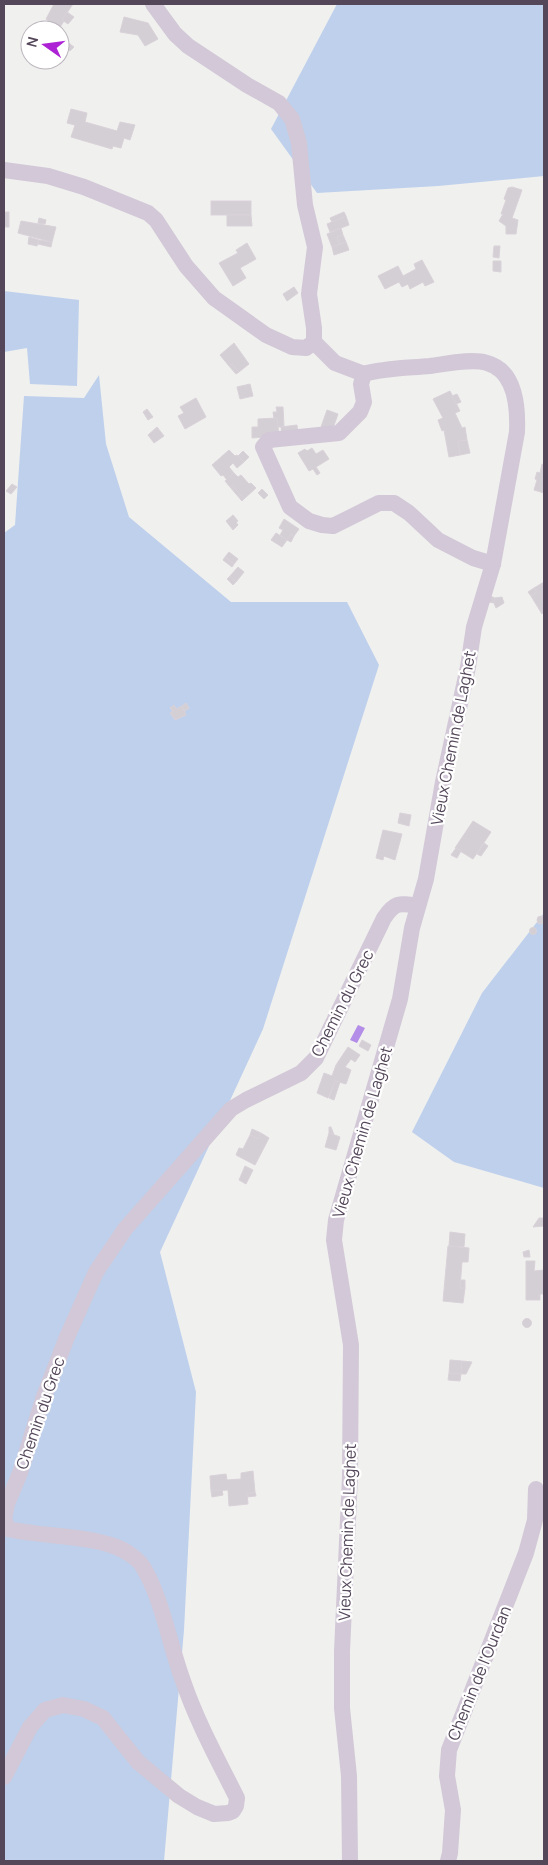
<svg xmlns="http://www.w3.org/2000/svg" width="548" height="1865" font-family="Manrope,sans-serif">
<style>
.green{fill:#bed0ec}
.water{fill:#b38de7}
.building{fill:#d4ced5;stroke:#d9d2d9}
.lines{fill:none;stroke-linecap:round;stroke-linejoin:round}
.minor{stroke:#d2c8d7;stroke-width:16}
.labels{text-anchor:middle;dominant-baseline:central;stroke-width:4.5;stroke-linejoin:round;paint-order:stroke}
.street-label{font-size:16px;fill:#54475a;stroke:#fff}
</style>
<rect width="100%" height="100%" fill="#f0f0ee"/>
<g class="green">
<polygon points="337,4 544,4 544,176 438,186 317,193 271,129"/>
<polygon points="4,291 79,300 77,386 30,384 27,348 4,352"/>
<polygon points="99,375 106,444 129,517 231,602 347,602 379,665 263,1029 160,1252 196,1392 184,1630 164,1861 4,1861 4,533 15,525 24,396 84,398"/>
<polygon points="544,913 544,1188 454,1162 412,1132 482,993"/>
</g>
<polygon class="water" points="358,1025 365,1028 357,1043 350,1040"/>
<g class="building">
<polygon points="54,4 73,4 62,20 64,21 59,29 46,19"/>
<polygon points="67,12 74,17 68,24 62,20"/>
<polygon points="124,17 148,23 158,39 145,46 138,35 120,32"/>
<polygon points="52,24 59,29 60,30 47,30"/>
<polygon points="60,30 65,34 60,41"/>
<polygon points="62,38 74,47 70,51 60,43"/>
<polygon points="71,109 87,113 85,122 117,131 120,122 135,125 130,140 124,138 121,148 113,146 112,149 71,137 75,125 67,123"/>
<polygon points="512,187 522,190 512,218 518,220 516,234 506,234 506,226 499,221 503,214 501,214 506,200 504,199 508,188"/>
<rect x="211" y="201" width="40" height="14"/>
<rect x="4" y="212" width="5" height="15"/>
<polygon points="344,212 346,216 332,222 330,218"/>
<polygon points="227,215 251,215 252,226 227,226"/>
<polygon points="346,216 349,225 330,232 327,224"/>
<polygon points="39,218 46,220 45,224 38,223"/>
<polygon points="21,221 56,227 52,242 18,233"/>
<polygon points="341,228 343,235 337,237 340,244 332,247 327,234"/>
<polygon points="343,235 346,242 340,244 337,237"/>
<polygon points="29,237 39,240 37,246 28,244"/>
<polygon points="39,240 52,242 51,247 38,244"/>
<polygon points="346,242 349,250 334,255 332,247"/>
<polygon points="247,243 256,259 240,268 246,278 233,286 219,263 238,253 236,250"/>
<polygon points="494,246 500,246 499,258 493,257"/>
<polygon points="422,260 434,282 425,286 423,282 410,289 408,284 402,287 399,282 385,289 378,276 398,266 403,276 416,269 414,264"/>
<polygon points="493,261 501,261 501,272 493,271"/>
<polygon points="294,287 298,293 287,301 283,294"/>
<polygon points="234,343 249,364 239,372 232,364 229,366 220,355"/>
<polygon points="232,364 239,372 236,374 229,366"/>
<polygon points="250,384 253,396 240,399 237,387"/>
<polygon points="450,391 460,411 455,413 462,428 465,427 467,440 458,441 460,455 449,457 444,430 442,431 438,420 443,418 433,399"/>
<polygon points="457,394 461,402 456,404 452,396"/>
<polygon points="196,398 206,417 185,429 178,416 184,413 180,407"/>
<polygon points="276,407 283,407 284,427 278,427 277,418 274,419 273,412 277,412"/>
<polygon points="147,409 153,417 148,420 143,412"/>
<polygon points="327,410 338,414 332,431 321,427"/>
<polygon points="277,418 279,436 252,438 252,427 258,427 258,419"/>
<polygon points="297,425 298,434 282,434 281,427"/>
<polygon points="157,427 164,436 154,443 148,435"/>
<polygon points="467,440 470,453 460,455 458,441"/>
<polygon points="312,448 316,454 323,450 329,459 316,467 320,473 317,475 313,469 309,471 298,453 305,449 307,451"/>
<polygon points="229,450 235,456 237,455 244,462 237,468 233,463 229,467 234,473 227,480 223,475 221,476 212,465"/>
<polygon points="243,451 249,457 244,462 238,456"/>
<polygon points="542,464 544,465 544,493 534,490 537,480 535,479 537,472 540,473"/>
<polygon points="234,473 238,477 241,475 249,484 251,483 256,488 244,499 232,485 230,487 225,481"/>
<polygon points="12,484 17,487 11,494 6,491"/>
<polygon points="232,485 244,499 242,501 230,487"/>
<polygon points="262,489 268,495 264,499 258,493"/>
<polygon points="233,515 238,521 236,522 238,525 233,530 226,521"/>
<polygon points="284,519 299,529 294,536 291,534 287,540 280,535 283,530 279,528"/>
<polygon points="276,533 287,540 282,547 271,540"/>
<polygon points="291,534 294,536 291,542 287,540"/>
<polygon points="229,552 238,559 234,564 225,557"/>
<polygon points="225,557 234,564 232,567 223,560"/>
<polygon points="238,567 244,572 236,582 230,576"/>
<polygon points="230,576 236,582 233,585 227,579"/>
<polygon points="544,582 544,612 542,614 531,596 537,592 534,588"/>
<polygon points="534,588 537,592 531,596 528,592"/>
<polygon points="490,596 495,598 494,603 489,602"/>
<polygon points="502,597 504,603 496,608 494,603 495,598"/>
<polygon points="186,703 189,708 185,711 182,706"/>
<polygon points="174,705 176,709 182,706 186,715 175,720 170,713 173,711 170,708"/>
<polygon points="400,813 411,815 409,826 398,823"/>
<polygon points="473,821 491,832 473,859 455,848"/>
<polygon points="383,830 402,834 395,860 384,856 383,860 376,858"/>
<polygon points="484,843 488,846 481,856 477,854"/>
<polygon points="456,848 461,851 457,858 451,855"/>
<circle cx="541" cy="920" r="4"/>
<circle cx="533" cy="931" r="3.5"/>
<polygon points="362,1040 371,1045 368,1051 359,1046"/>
<polygon points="348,1047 360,1055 355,1062 351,1059 345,1067 351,1070 346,1084 335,1081 328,1098 317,1093 324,1073 332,1076 336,1065"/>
<polygon points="335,1081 340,1082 334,1100 329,1098"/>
<polygon points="329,1127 331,1127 334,1135 329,1133"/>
<polygon points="252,1129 261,1133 258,1139 250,1135"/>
<polygon points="261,1133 269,1138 255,1165 236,1155 239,1148 243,1149 250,1135 258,1139"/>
<polygon points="329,1133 340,1137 336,1150 325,1147"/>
<polygon points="245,1166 253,1170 246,1184 239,1180"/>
<polygon points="539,1218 544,1218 544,1226 533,1227"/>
<polygon points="450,1232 465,1234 464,1247 449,1246"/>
<polygon points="448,1246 469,1248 468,1262 462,1262 460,1288 465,1288 463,1303 443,1301"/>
<polygon points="529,1250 530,1257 524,1257 523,1252"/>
<polygon points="526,1261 535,1261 534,1271 544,1270 544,1294 540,1294 540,1300 526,1300"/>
<polygon points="461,1280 465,1280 465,1288 460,1288"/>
<circle cx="527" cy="1323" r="4.5"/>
<polygon points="450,1360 462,1361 461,1374 449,1373"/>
<polygon points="462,1361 472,1362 466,1374 461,1374"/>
<polygon points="449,1373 461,1374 460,1381 448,1380"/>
<polygon points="253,1471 255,1492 247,1494 248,1504 229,1506 228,1490 211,1491 210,1476 226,1474 227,1480 241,1479 241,1473"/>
<polygon points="222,1490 223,1495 212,1497 211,1491"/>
<polygon points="255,1492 256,1496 247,1497 247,1494"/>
</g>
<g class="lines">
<g class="minor">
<polyline points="153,4 175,34 188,46 247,85 279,103 292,119 299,143 305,205 315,247 309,294 314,328 314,342"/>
<polyline points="4,170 48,176 84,187 148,213 156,220 186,266 214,298 266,335 292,347 306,348 314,342"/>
<polyline points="314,342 335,363 364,374"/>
<polyline points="364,374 361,384 364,402 360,412 339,433 269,440 263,447 290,507 309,521 322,525 333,526 379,503 394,503 409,513 438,540 473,558 493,564"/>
<path d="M4 1777 30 1727 45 1710 63 1705 84 1709 103 1718 138 1762 179 1796 197 1807 214 1814 228 1813 233 1811 236 1806 237 1798C218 1760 197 1722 183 1681 170 1646 162 1598 143 1567 140 1561 129 1553 123 1550 94 1535 42 1537 8 1529L4 1519 7 1504 20 1473 43 1399 67 1337 96 1272 125 1229 231 1109 246 1100 301 1073 316 1058 384 918C395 902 399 903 418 906"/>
<path d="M350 1861 349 1776 342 1708V1651L350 1476 351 1345 334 1240 336 1220 400 999 412 928 426 879 443 782 468 667 474 627 493 564 517 432C518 408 516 371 487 363 472 358 446 364 430 366 409 368 384 368 364 374"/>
<polyline points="448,1861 450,1853 453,1810 447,1776 449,1750 526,1553 535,1520 536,1489"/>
</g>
</g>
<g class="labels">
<g class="street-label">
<text transform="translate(453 738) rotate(-79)">Vieux Chemin de Laghet</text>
<text transform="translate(342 1003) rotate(-63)">Chemin du Grec</text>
<text transform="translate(362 1132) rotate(-74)">Vieux Chemin de Laghet</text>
<text transform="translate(40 1413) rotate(-71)">Chemin du Grec</text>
<text transform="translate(347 1532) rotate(-88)">Vieux Chemin de Laghet</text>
<text transform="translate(479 1673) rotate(-68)">Chemin de l'Ourdan</text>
</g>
</g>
<rect width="548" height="1865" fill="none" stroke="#54475a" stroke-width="10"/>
<g transform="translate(45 45) rotate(284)"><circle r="24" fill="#ffffff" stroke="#bbb5bd"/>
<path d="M0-4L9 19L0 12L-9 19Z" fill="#ae22d6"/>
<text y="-8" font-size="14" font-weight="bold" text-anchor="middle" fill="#54475a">N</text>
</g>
</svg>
